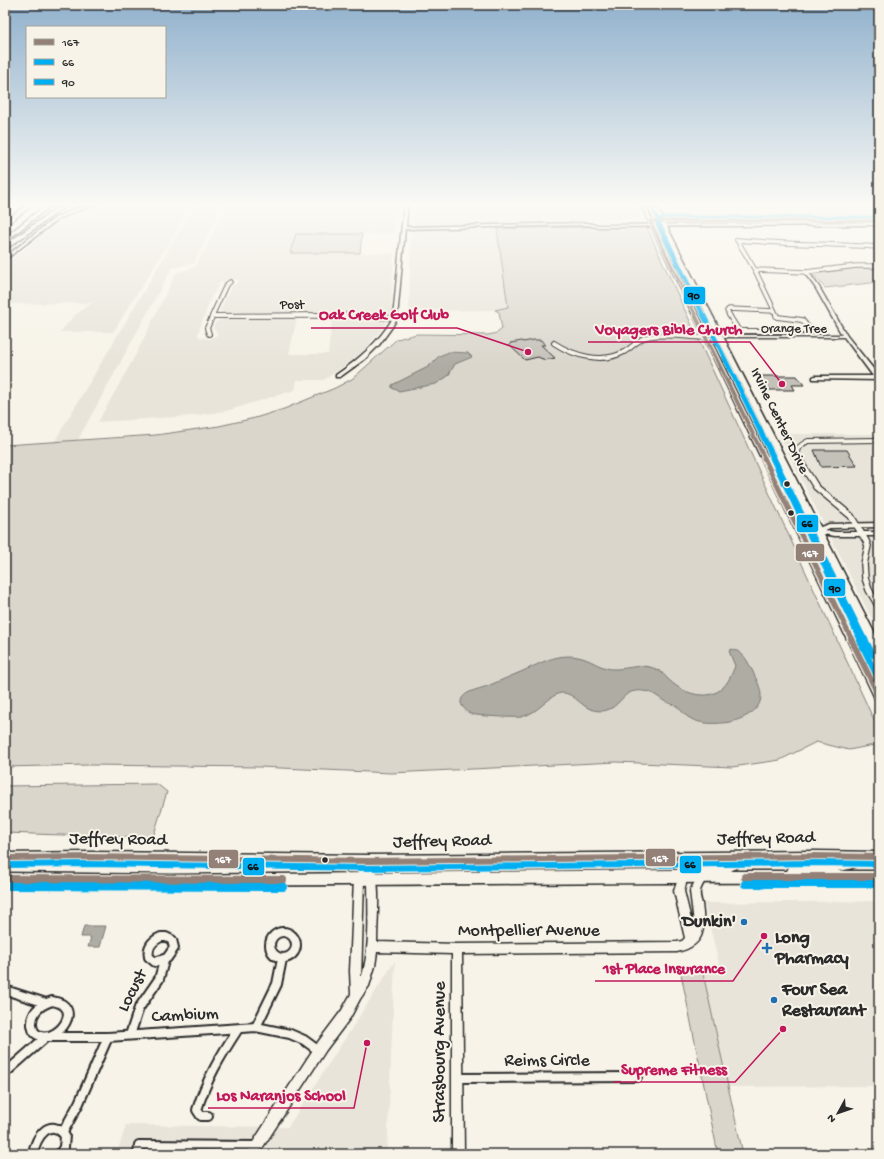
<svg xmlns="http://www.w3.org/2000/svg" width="884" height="1159" font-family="'Gochi Hand',sans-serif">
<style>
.built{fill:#e8e4da}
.green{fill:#dad6cc;stroke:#82807c}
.water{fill:#afaca4;stroke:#7a7874}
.building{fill:#c4c1b9;stroke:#2b2b2b}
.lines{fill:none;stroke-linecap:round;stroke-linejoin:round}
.minor-far3-casing{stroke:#2b2b2b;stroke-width:5.5}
.minor-far2-casing{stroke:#2b2b2b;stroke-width:6}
.minor-far1-casing{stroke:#2b2b2b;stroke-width:8}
.minor-casing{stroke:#2b2b2b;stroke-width:12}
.tertiary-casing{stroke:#2b2b2b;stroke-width:3}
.primary-casing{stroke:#2b2b2b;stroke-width:3}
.motorway-casing{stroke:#2b2b2b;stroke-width:3}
.minor-far3{stroke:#f7f3e8;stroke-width:3.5}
.minor-far2{stroke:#f7f3e8;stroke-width:4}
.minor-far1{stroke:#f7f3e8;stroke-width:5.5}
.minor{stroke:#f7f3e8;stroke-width:8}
.tertiary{fill:#f7f3e8;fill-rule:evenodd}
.primary{fill:#f7f3e8;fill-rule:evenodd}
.motorway{fill:#f7f3e8;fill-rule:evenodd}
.bus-1-far4-casing{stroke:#f7f3e8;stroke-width:5}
.bus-1-far3-casing{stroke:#f7f3e8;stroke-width:6}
.bus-1-far2-casing{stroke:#f7f3e8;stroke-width:8}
.bus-1-far1-casing{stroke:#f7f3e8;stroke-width:9}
.bus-1-casing{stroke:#f7f3e8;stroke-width:10}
.bus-2-far4-casing{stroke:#f7f3e8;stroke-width:5}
.bus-2-far3-casing{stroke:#f7f3e8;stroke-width:6}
.bus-2-far2-casing{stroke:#f7f3e8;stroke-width:8}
.bus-2-far1-casing{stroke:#f7f3e8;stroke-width:9}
.bus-2-casing{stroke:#f7f3e8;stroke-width:10}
.bus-3-far3-casing{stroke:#f7f3e8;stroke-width:5}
.bus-3-far2-casing{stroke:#f7f3e8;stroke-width:6}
.bus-3-far1-casing{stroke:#f7f3e8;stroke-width:8}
.bus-3-casing{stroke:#f7f3e8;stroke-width:9}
.bus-1-far4{stroke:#938177;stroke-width:3}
.bus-1-far3{stroke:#938177;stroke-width:4}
.bus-1-far2{stroke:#938177;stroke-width:5}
.bus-1-far1{stroke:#938177;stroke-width:6}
.bus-1{stroke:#938177;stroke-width:8}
.bus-2-far4{stroke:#00aff2;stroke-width:3}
.bus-2-far3{stroke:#00aff2;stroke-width:4}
.bus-2-far2{stroke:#00aff2;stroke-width:5}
.bus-2-far1{stroke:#00aff2;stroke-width:6}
.bus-2{stroke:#00aff2;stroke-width:8}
.bus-3-far3{stroke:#00aff2;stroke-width:3}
.bus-3-far2{stroke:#00aff2;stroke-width:4}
.bus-3-far1{stroke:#00aff2;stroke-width:5}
.bus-3{stroke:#00aff2;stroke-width:6}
.bus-dot{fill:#2b2b2b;stroke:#f7f3e8;stroke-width:1.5}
.poi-dot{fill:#1f6fb2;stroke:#f7f3e8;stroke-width:1.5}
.labels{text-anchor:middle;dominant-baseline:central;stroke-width:4;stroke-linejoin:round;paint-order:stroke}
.far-street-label{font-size:13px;fill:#2b2b2b;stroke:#f7f3e8}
.street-label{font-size:15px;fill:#2b2b2b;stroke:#f7f3e8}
.near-street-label{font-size:18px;fill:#2b2b2b;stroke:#f7f3e8}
.near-poi-label{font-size:18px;font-weight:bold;fill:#2b2b2b;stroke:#f7f3e8;text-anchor:start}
.leader{fill:none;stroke:#c2185b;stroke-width:1.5}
.callout-dot{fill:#c2185b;stroke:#f7f3e8;stroke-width:1.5}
.callout-label{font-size:16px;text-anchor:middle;font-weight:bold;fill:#c2185b;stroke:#f7f3e8;stroke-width:4;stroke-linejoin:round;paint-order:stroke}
.line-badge{stroke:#f7f3e8;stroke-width:1.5}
.badge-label{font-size:11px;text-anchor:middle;font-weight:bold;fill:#fff}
.pale-badge-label{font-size:11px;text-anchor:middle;font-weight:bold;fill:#111}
</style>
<rect width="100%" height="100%" fill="#f7f3e8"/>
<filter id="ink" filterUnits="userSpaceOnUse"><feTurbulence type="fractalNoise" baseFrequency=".025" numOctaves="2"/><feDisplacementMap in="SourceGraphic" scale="8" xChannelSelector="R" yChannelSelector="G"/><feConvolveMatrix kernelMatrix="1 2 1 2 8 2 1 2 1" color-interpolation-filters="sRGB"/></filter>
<g filter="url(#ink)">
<g class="built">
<polygon points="74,203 194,203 113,332 60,332 76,314 92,303 5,304 5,265 58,222 79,211 69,206"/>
<polygon points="196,203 224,203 194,263 172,268 5,573 5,525"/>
<polygon points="227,203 398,203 393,234 296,234 291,253 394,253 391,313 383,315 333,313 225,314 220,310 231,287 240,281 235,279 229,279 220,283 211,298 198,333 198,335 201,338 209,339 218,335 217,332 213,328 214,325 216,322 225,318 297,318 289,354 328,354 332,319 329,318 379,320 386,322 385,325 360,355 324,380 297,380 295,390 226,411 192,416 98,422 135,356 176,273 195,267 202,253 204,253"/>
<polygon points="414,203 636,203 643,217 640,218 534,223 415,225 412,224"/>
<polygon points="662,203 879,203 879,218 670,217"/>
<polygon points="497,229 508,307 495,310 409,311 411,232 416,230"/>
<polygon points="779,434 879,434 879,633 788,453"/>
<polygon points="879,901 879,1086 728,1087 702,969 720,967 704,903"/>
<polygon points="395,961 387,1154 117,1154 126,1125 288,1127"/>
</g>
<g class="green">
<polygon points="642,226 647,228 879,731 879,744 849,750 816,742 780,760 732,767 616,762 391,773 259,767 89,765 5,767 5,445 156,435 219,426 255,418 284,409 335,388 352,379 397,339 417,334 488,335 497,333 502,329 499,312 495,310 508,307 497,229"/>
<polygon points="296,234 362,234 360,253 290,253"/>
<polygon points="856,268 879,269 879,282 825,288 813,274"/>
<polygon points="157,784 167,792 154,834 148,838 5,833 5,786"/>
<polygon points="680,969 702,969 743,1154 718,1154"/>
</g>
<g class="water">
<polygon points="449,352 468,353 472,357 455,364 448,376 436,384 399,391 392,388 392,385 428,367 439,356"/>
<path d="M732 649C744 652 748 662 753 672 756 679 761 687 761 696 761 711 743 719 730 722 717 724 699 725 688 717 683 714 680 708 675 705 671 704 668 703 664 701 659 698 655 694 649 692 619 685 624 709 602 711 581 712 577 692 561 693 552 694 540 709 531 713 528 715 524 716 521 717 515 718 476 716 471 714 467 712 462 707 461 703 460 691 482 689 490 685 501 680 512 676 523 671 541 663 557 653 578 657 591 659 602 670 615 669 630 669 643 662 658 670 662 672 665 676 668 679 679 690 693 696 707 695 724 693 730 679 735 666L729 651Z"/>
<polygon points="84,926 106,926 100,947 88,947 91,937 81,937"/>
</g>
<g class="building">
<polygon points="534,340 541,340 545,345 541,345 555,358 545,360 538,357 525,360 509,345 511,344 510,343 522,341 523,342"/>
<polygon points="756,376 797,376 804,385 792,385 795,390 766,390"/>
<polygon points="814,450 847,450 857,466 821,467"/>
</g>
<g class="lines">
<g class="minor-far3-casing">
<g id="minor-far3">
<polyline points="737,240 755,270 777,316"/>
<path d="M737 240C784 244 832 244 879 247"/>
<polyline points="755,270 806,272 856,266 879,266"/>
<polyline points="212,316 226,285 230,282"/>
<polyline points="213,316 359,316"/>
<polyline points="730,316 727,311 729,309 774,311"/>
</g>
</g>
<g class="minor-far2-casing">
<g id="minor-far2">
<polyline points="340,315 395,318"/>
<polyline points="729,315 739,331 811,331 802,320 777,317 776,315"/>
<polyline points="213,316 323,315"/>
<polyline points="209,334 207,328 213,315"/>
<path d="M554 343C574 356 602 364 624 352 633 347 638 339 647 337 666 333 687 337 706 338"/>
<path d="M798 459C795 448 799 446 808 441L879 440"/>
</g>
</g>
<g class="minor-far1-casing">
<polyline id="minor-far1" points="798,458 816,487 851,516 866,541 868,546 864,564 865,578 869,590 879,607"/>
</g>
<g class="minor-casing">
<g id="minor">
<circle cx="283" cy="945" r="13"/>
<path d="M161 937H166L172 940 174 948 167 958 155 962 149 957C147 947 152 941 161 937Z"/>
<polyline points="5,990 46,1003"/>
<path d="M52 1001C85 1006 59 1041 41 1036 30 1034 30 1019 36 1011 40 1006 46 1003 52 1001Z"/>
<polyline points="256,1027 277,984 282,959"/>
<polyline points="130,1035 139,1008 159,979 164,961"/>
<polyline points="5,1073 46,1037 108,1037 256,1027 290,1034 304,1040 319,1051"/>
<polyline points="457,1078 637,1077"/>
<path d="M208 1116H201L197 1110C206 1080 221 1055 238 1029"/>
<polyline points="63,1132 79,1103 108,1037"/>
<path d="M33 1154C35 1137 51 1116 65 1136L64 1147 60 1154"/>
<polyline points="138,1154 139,1145 257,1146 252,1154"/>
</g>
</g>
<g class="tertiary-casing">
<g id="tertiary">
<polygon points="96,203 101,203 76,211 57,220 5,260 5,257 55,218 74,209"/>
<path d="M404 203H408L406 227 588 223 596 225 879 223V225L596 227 588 225 405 229 397 318 392 327 379 345 365 359 340 377H336V375C359 359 379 342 393 318Z"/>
<polygon points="804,271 808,271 819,287 847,336 879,376 879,380 813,379 813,377 815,376 873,376 844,337 729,337 706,339 704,338 706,337 729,335 842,335 815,287 804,272"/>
<polygon points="879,523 879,527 830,528 824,530 835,532 879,532 879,536 835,536 817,533 800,533 797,531 800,529 815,529 829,524"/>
<path d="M368 857 371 858C382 881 377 916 377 942L457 944 677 942 682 941 685 938 674 891 680 873 683 872 686 873 688 876 684 891 693 928 694 923 690 891 699 874 702 873 705 874 707 877C705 881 701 887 700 891 699 895 701 900 702 904 705 929 706 945 677 952L462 954 464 1154H452V954L377 952 375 966 369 986 360 999 350 1018 326 1050 261 1150 257 1152 253 1150 251 1146 253 1142 318 1042 342 1010 351 994 350 971 354 879 365 858ZM367 873 368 879C368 912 371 948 361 979L364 879Z"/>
</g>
</g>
<g class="primary-casing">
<g id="primary">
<polygon points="640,203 644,203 879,685 879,700 875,699 874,696"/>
<polygon points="651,203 655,203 879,642 879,656 876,655 874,652"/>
<path d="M816 851 879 852V862C864 862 853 870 837 871H879V883C588 881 296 888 5 885V873L172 875 677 870 679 866 683 863 368 867 90 862 5 863V853L90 852 368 855ZM745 862H811L791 864 787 871H731Z"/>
</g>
</g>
<g class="motorway-casing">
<g id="motorway">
<polygon points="29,203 35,203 5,226 5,221"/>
<polygon points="48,203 54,203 5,242 5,237"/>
<polygon points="64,203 70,203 5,250 5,245"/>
</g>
</g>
<use href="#minor-far3" class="minor-far3"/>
<use href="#minor-far2" class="minor-far2"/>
<use href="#minor-far1" class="minor-far1"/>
<use href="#minor" class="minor"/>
<use href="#tertiary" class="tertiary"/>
<use href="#primary" class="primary"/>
<use href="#motorway" class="motorway"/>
<g class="bus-1-far4-casing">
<polyline id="bus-1-far4" points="696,316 650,221 879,221"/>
</g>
<g class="bus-1-far3-casing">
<polyline id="bus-1-far3" points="695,315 765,459"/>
</g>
<g class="bus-1-far2-casing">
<polyline id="bus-1-far2" points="764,458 852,640"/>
</g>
<g class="bus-1-far1-casing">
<g id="bus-1-far1">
<polyline points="851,639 879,696"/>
<polyline points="5,858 90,857 368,861 816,856 879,857"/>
</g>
</g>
<g class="bus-1-casing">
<g id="bus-1">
<polyline points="745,877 879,877"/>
<polyline points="5,879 283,880"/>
</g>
</g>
<g class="bus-2-far4-casing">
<polyline id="bus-2-far4" points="703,316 657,224 659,219 664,217 879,217"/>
</g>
<g class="bus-2-far3-casing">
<polyline id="bus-2-far3" points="703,315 775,459"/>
</g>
<g class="bus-2-far2-casing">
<polyline id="bus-2-far2" points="774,458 865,640"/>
</g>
<g class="bus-2-far1-casing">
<g id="bus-2-far1">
<polyline points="865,639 873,655"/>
<polyline points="5,865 90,864 368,868 816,863 879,864"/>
</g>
</g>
<g class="bus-2-casing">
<g id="bus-2">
<polyline points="745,884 879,884"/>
<polyline points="5,886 283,887"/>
</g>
</g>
<g class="bus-3-far3-casing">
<polyline id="bus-3-far3" points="650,203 704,316"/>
</g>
<g class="bus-3-far2-casing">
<polyline id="bus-3-far2" points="704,315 773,459"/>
</g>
<g class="bus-3-far1-casing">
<polyline id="bus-3-far1" points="772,458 860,640"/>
</g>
<g class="bus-3-casing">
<polyline id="bus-3" points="859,639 879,680"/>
</g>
<use href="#bus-1-far4" class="bus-1-far4"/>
<use href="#bus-1-far3" class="bus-1-far3"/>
<use href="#bus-1-far2" class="bus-1-far2"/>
<use href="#bus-1-far1" class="bus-1-far1"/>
<use href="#bus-1" class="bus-1"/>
<use href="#bus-2-far4" class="bus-2-far4"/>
<use href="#bus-2-far3" class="bus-2-far3"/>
<use href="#bus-2-far2" class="bus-2-far2"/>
<use href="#bus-2-far1" class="bus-2-far1"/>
<use href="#bus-2" class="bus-2"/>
<use href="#bus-3-far3" class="bus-3-far3"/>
<use href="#bus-3-far2" class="bus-3-far2"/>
<use href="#bus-3-far1" class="bus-3-far1"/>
<use href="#bus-3" class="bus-3"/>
</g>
</g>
<linearGradient id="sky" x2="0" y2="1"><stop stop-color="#91b1cd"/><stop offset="0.56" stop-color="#fbfaf5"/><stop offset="1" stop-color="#fbfaf5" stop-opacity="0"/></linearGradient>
<rect width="884" height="365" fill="url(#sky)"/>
<g class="bus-dot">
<circle cx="787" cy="484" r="3.5"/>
<circle cx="791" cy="513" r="3.5"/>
<circle cx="325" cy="860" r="3.5"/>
</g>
<g class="poi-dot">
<circle cx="744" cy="922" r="4"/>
<path d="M765 942h4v4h4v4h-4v4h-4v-4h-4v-4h4z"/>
<circle cx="774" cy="1000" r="4"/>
</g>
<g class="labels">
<g class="far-street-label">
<text x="292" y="305">Post</text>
<text x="794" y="329">Orange Tree</text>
</g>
<g class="street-label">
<text transform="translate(779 421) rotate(64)">Irvine Center Drive</text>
</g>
<g class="near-street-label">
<text transform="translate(766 839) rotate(-1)">Jeffrey Road</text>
<text transform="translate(118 840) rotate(1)">Jeffrey Road</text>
<text transform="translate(442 842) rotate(-1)">Jeffrey Road</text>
<text x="529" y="931">Montpellier Avenue</text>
<text transform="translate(133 991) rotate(-63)">Locust</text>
<text transform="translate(185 1016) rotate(-3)">Cambium</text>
<text transform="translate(440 1052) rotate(-90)">Strasbourg Avenue</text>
<text x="547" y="1061">Reims Circle</text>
</g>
<g class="near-poi-label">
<text x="736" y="922" text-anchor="end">Dunkin'</text>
<text x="775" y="938">Long<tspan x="775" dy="21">Pharmacy</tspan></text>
<text x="782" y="990">Four Sea<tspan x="782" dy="21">Restaurant</tspan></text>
</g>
</g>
<path class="leader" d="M528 352L457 328H311M782 384L750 342H588M764 936L733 981H595M783 1029L735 1082H613M367 1043L354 1108H208"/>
<g class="callout-dot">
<circle cx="528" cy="352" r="4"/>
<circle cx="782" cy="384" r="4"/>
<circle cx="764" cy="936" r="4"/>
<circle cx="783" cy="1029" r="4"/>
<circle cx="367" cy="1043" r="4"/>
</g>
<g class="callout-label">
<text x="384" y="319">Oak Creek Golf Club</text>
<text x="669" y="334">Voyagers Bible Church</text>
<text x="664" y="973">1st Place Insurance</text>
<text x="674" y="1074">Supreme Fitness</text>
<text x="281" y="1100">Los Naranjos School</text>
</g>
<g class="line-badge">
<rect x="683" y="286" width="23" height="19" rx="4" fill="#00aff2"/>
<rect x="796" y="514" width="23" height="19" rx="4" fill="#00aff2"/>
<rect x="795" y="543" width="30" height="19" rx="4" fill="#938177"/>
<rect x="823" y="578" width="23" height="19" rx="4" fill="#00aff2"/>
<rect x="645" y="848" width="31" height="19" rx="4" fill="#938177"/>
<rect x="208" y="849" width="31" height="20" rx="4" fill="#938177"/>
<rect x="679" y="855" width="23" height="19" rx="4" fill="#00aff2"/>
<rect x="242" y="857" width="23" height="19" rx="4" fill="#00aff2"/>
</g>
<g class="badge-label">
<text x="810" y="557">167</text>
<text x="660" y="862">167</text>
<text x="223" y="863">167</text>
</g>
<g class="pale-badge-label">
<text x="694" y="299">90</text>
<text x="807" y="527">66</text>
<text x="835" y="592">90</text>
<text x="690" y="868">66</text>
<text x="253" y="870">66</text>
</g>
<rect width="884" height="1159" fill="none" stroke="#f7f3e8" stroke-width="20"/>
<rect x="10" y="10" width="864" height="1139" fill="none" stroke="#2b2b2b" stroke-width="1.5" filter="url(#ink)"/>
<rect x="26" y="26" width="140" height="72" fill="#f7f3e8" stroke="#a5a39c"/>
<rect x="34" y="39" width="20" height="6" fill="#938177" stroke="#a5a39c"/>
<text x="62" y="46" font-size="12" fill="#2b2b2b">167</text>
<rect x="34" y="59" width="20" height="6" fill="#00aff2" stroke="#a5a39c"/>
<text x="62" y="66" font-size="12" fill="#2b2b2b">66</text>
<rect x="34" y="79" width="20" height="6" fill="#00aff2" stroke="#a5a39c"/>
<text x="62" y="86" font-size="12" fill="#2b2b2b">90</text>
<g transform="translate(838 1113) rotate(230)" stroke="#f7f3e8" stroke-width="3" paint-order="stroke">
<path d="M0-3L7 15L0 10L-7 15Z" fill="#2b2b2b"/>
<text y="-6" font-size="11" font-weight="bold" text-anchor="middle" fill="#2b2b2b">N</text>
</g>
</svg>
